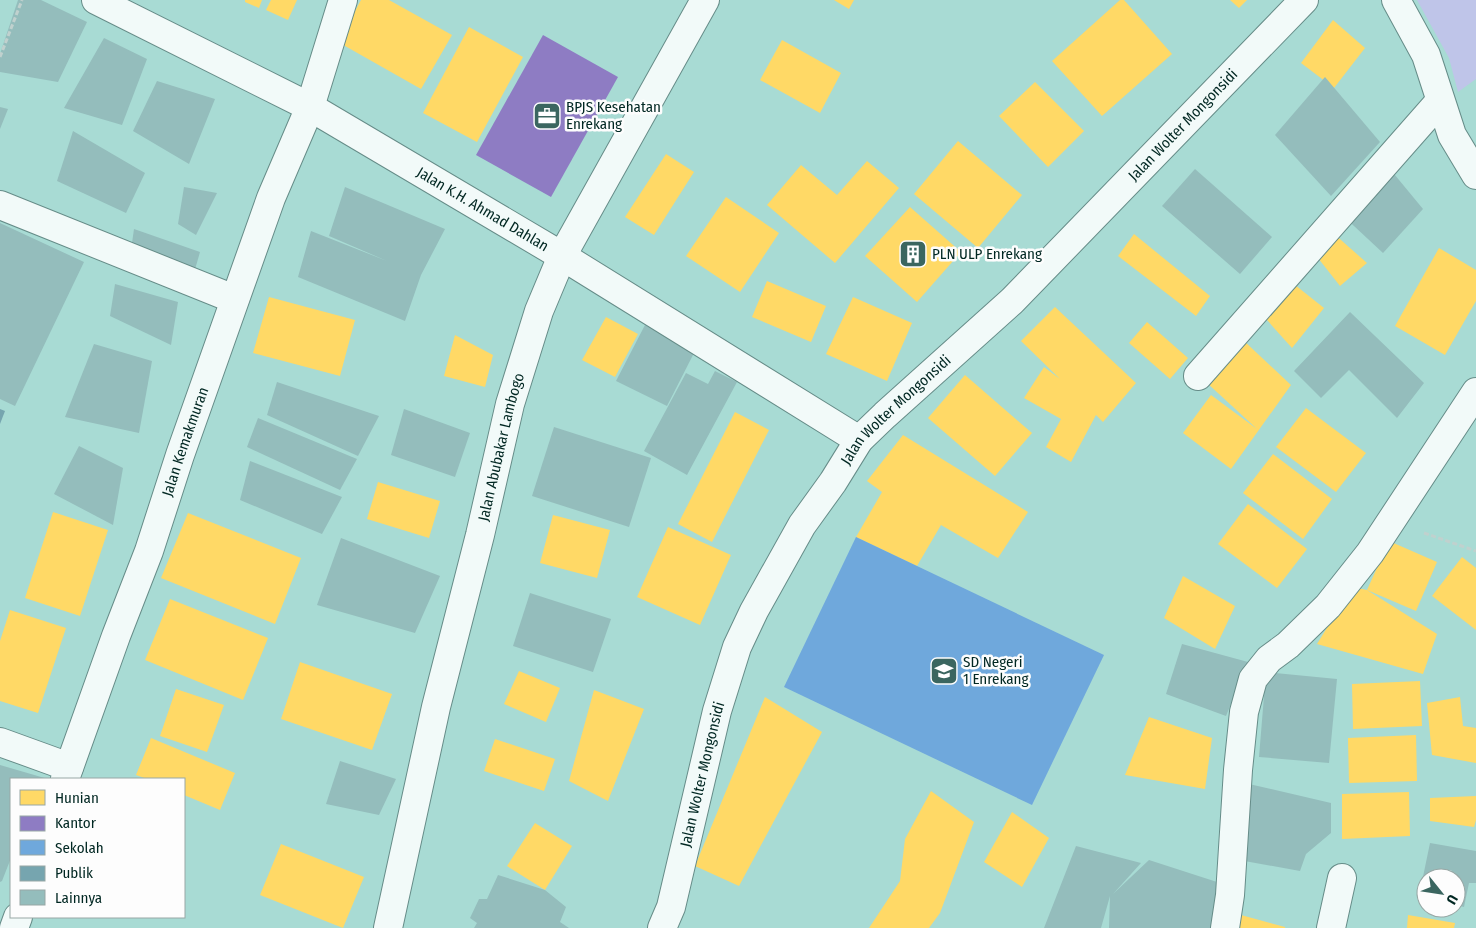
<svg xmlns="http://www.w3.org/2000/svg" width="1476" height="928" font-family="'Fira Sans Condensed',sans-serif">
<style>
.green{fill:#bfc5e9}
.homes{fill:#ffd966}
.offices{fill:#8e7cc3}
.schools{fill:#6fa8dc}
.public{fill:#76a5af}
.building{fill:#94bdbc}
.lines{fill:none;stroke-linecap:round;stroke-linejoin:round}
.street-casing{stroke:#668c88;stroke-width:30}
.path{stroke:#c0d1ce;stroke-width:3;stroke-dasharray:5 2.5;stroke-linecap:butt}
.street{stroke:#f2faf9;stroke-width:28}
.labels{text-anchor:middle;dominant-baseline:central;stroke-width:5;stroke-linejoin:round;paint-order:stroke}
.poi-label{font-size:15px;fill:#002722;stroke:#fdfdfd;text-anchor:start}
.street-label{font-size:15px;fill:#002722;stroke:#fdfdfd}
</style>
<rect width="100%" height="100%" fill="#a8dbd4"/>
<polygon class="green" points="1417,0 1476,0 1476,79 1458,92 1449,58"/>
<g class="homes">
<polygon points="245,0 262,0 259,8 245,2"/>
<polygon points="271,0 297,0 288,20 266,10"/>
<polygon points="361,0 389,0 452,35 421,89 338,42"/>
<polygon points="834,0 854,0 849,9"/>
<polygon points="1120,0 1124,0 1172,54 1102,116 1052,61"/>
<polygon points="1230,0 1247,0 1239,8"/>
<polygon points="1333,20 1365,48 1334,88 1301,63"/>
<polygon points="469,27 523,57 477,142 423,113"/>
<polygon points="782,40 841,73 820,113 760,80"/>
<polygon points="1035,82 1084,131 1048,167 999,116"/>
<polygon points="958,141 1022,195 978,248 914,194"/>
<polygon points="666,154 694,172 654,235 625,217"/>
<polygon points="867,161 899,188 835,263 767,205 801,165 837,195"/>
<polygon points="726,197 779,233 740,292 686,256"/>
<polygon points="910,207 961,252 917,302 865,256"/>
<polygon points="1324,225 1367,263 1340,286 1307,244"/>
<polygon points="1134,234 1210,296 1196,316 1118,256"/>
<polygon points="1439,248 1476,270 1476,301 1445,355 1395,326"/>
<polygon points="1275,269 1324,308 1292,348 1250,301"/>
<polygon points="767,281 826,306 811,342 752,317"/>
<polygon points="269,297 355,320 340,376 253,353"/>
<polygon points="853,297 912,323 887,381 826,354"/>
<polygon points="1055,307 1136,383 1103,422 1096,415 1071,462 1046,447 1061,419 1024,398 1044,367 1060,379 1021,341"/>
<polygon points="606,317 638,334 615,377 582,360"/>
<polygon points="1147,322 1188,358 1170,379 1129,343"/>
<polygon points="455,335 493,355 485,387 444,376"/>
<polygon points="1242,339 1291,385 1231,469 1183,433 1211,395 1257,429 1206,382"/>
<polygon points="965,375 1032,433 995,476 928,418"/>
<polygon points="1306,408 1366,453 1336,492 1276,447"/>
<polygon points="735,412 769,430 712,542 678,524"/>
<polygon points="903,435 1028,512 998,558 941,525 917,566 856,537 882,492 867,481"/>
<polygon points="1273,454 1332,499 1303,539 1243,493"/>
<polygon points="378,482 440,501 429,538 367,519"/>
<polygon points="1248,504 1307,549 1277,588 1218,544"/>
<polygon points="53,512 108,530 80,616 25,598"/>
<polygon points="188,513 301,558 275,624 161,578"/>
<polygon points="553,515 610,530 597,578 540,563"/>
<polygon points="668,527 731,555 700,625 637,597"/>
<polygon points="1389,541 1437,562 1416,611 1367,590 1437,634 1423,674 1317,644 1352,587 1367,590"/>
<polygon points="1462,557 1476,568 1476,630 1432,596"/>
<polygon points="1183,576 1235,606 1215,649 1164,618"/>
<polygon points="170,599 268,638 243,700 145,660"/>
<polygon points="10,610 66,628 38,713 0,701 0,641"/>
<polygon points="300,662 392,694 372,750 281,719"/>
<polygon points="519,671 560,688 546,722 504,704"/>
<polygon points="1420,681 1422,726 1353,729 1352,684"/>
<polygon points="176,689 224,705 207,752 160,736"/>
<polygon points="594,690 644,709 608,801 569,781"/>
<polygon points="765,697 822,732 739,886 695,866"/>
<polygon points="1460,697 1463,726 1476,728 1476,763 1432,755 1427,703"/>
<polygon points="1149,717 1212,738 1205,789 1125,775"/>
<polygon points="1416,735 1417,781 1349,783 1348,738"/>
<polygon points="151,738 235,773 220,810 184,795 184,779 147,779 136,775"/>
<polygon points="495,739 555,759 544,791 484,771"/>
<polygon points="931,791 974,822 940,913 929,928 869,928 900,881 905,839"/>
<polygon points="1409,792 1410,836 1342,839 1342,794"/>
<polygon points="1476,796 1476,820 1474,827 1430,821 1430,798"/>
<polygon points="1012,812 1049,838 1022,887 984,862"/>
<polygon points="535,823 572,846 545,890 507,866"/>
<polygon points="281,844 364,877 343,928 260,895"/>
<polygon points="1241,915 1285,927 1285,928 1237,928"/>
<polygon points="1408,915 1455,923 1454,928 1407,928"/>
</g>
<polygon class="offices" points="543,35 618,77 551,197 476,155"/>
<polygon class="schools" points="856,537 1104,655 1032,805 784,687"/>
<polygon class="public" points="0,409 5,411 0,424"/>
<g class="building">
<polygon points="18,0 41,0 87,22 58,82 0,72 0,54"/>
<polygon points="104,38 147,59 122,125 64,108"/>
<polygon points="1325,77 1380,142 1331,196 1275,135"/>
<polygon points="157,81 215,99 189,164 133,131"/>
<polygon points="0,107 8,109 0,129"/>
<polygon points="73,131 145,173 126,213 57,181"/>
<polygon points="1385,163 1423,209 1383,253 1339,212"/>
<polygon points="1195,169 1272,237 1240,274 1162,206"/>
<polygon points="184,187 217,193 196,235 178,224"/>
<polygon points="345,187 445,229 421,275 405,321 298,277 311,231 387,261 329,236"/>
<polygon points="0,223 84,262 15,406 0,399"/>
<polygon points="134,229 200,252 192,280 129,264"/>
<polygon points="115,284 178,302 171,345 110,316"/>
<polygon points="1350,312 1424,383 1397,418 1349,370 1321,398 1294,371"/>
<polygon points="645,325 695,351 667,406 616,381"/>
<polygon points="94,344 152,361 139,433 65,417"/>
<polygon points="715,371 737,382 687,475 644,451 686,373 708,384"/>
<polygon points="277,382 379,416 358,456 267,415"/>
<polygon points="404,409 470,433 455,477 391,455"/>
<polygon points="258,418 357,459 340,490 247,447"/>
<polygon points="554,427 651,458 629,527 532,496"/>
<polygon points="79,446 123,468 113,525 54,494"/>
<polygon points="250,461 342,497 322,534 240,500"/>
<polygon points="341,538 440,576 415,633 317,605"/>
<polygon points="530,593 611,619 593,672 513,646"/>
<polygon points="1182,644 1248,662 1226,716 1166,694"/>
<polygon points="1266,672 1337,679 1329,763 1259,757"/>
<polygon points="340,761 396,779 379,815 326,804"/>
<polygon points="0,765 48,779 11,779 11,858 2,881 0,882"/>
<polygon points="1249,784 1331,803 1331,833 1306,854 1300,871 1239,860"/>
<polygon points="1430,843 1476,851 1476,883 1469,883 1464,907 1456,905 1456,878 1426,878 1426,898 1419,896"/>
<polygon points="1076,846 1141,863 1113,894 1149,860 1217,882 1211,928 1109,928 1110,896 1101,928 1044,928"/>
<polygon points="498,875 545,890 566,907 560,922 569,928 474,928 477,923 470,918 479,899 487,899"/>
</g>
<g class="lines">
<g class="street-casing">
<g id="street">
<path id="s1" d="M96 0 310 107 562 256 859 440"/>
<polyline points="1396,0 1426,55 1452,135 1476,175"/>
<polyline points="0,205 234,299"/>
<polyline points="1198,376 1440,101"/>
<polyline points="0,742 69,767"/>
<path id="s2" d="M65 779 116 636 149 551 180 455 271 198 310 107 343 0"/>
<polyline points="14,928 18,917"/>
<path id="s3" d="M388 928 436 707 480 535 510 404 539 311 562 256 705 0"/>
<path id="s4" d="M662 928 671 907 717 711 737 647 754 611 802 525 833 482 859 440 885 415 1012 301 1304 0"/>
<polyline points="1225,928 1230,895 1238,770 1244,712 1253,679 1269,659 1288,645 1328,606 1370,553 1476,392"/>
<polyline points="1331,928 1342,878"/>
</g>
</g>
<g class="path">
<polyline points="0,57 22,0"/>
<polyline points="1424,533 1476,551"/>
</g>
<use href="#street" class="street"/>
</g>
<defs>
<g id="office-square" transform="scale(1.4375)"><rect x="-9" y="-9" width="18" height="18" rx="4" fill="#3b6660" stroke="#fdfdfd"/><path d="M-6-3h4V-5.5h4V-3h4V5H-6ZM-1-4.5V-3h2v-1.5ZM-6 0V1H6V0Z" fill="#fff"/></g>
<g id="building-square" transform="scale(1.4375)"><rect x="-9" y="-9" width="18" height="18" rx="4" fill="#3b6660" stroke="#fdfdfd"/><path d="M-4-6H4V6H1V3H-1V6H-4ZM-2.5-4.3h1.7v1.8h-1.7ZM.8-4.3h1.7v1.8H.8ZM-2.5-1h1.7V.8h-1.7ZM.8-1h1.7V.8H.8Z" fill="#fff"/></g>
<g id="school-square" transform="scale(1.4375)"><rect x="-9" y="-9" width="18" height="18" rx="4" fill="#3b6660" stroke="#fdfdfd"/><path d="M0-5L7-2L0 1L-7-2ZM-4 1L0 2.5L4 1V4Q0 6-4 4Z" fill="#fff"/></g>
</defs>
<g fill-rule="evenodd">
<use href="#office-square" x="547" y="116"/>
<use href="#building-square" x="913" y="254"/>
<use href="#school-square" x="944" y="671"/>
</g>
<g class="labels">
<g class="poi-label">
<text x="566" y="107">BPJS Kesehatan<tspan x="566" dy="17">Enrekang</tspan></text>
<text x="932" y="254">PLN ULP Enrekang</text>
<text x="963" y="662">SD Negeri<tspan x="963" dy="17">1 Enrekang</tspan></text>
</g>
<g class="street-label">
<text stroke="none"><textPath href="#s4" startOffset="984">Jalan Wolter Mongonsidi</textPath></text>
<text stroke="none"><textPath href="#s1" startOffset="440">Jalan K.H. Ahmad Dahlan</textPath></text>
<text stroke="none"><textPath href="#s4" startOffset="579">Jalan Wolter Mongonsidi</textPath></text>
<text stroke="none"><textPath href="#s2" startOffset="358">Jalan Kemakmuran</textPath></text>
<text stroke="none"><textPath href="#s3" startOffset="494">Jalan Abubakar Lambogo</textPath></text>
<text stroke="none"><textPath href="#s4" startOffset="159">Jalan Wolter Mongonsidi</textPath></text>
</g>
</g>
<rect x="10" y="778" width="175" height="140" fill="#fdfdfd" stroke="#98a7a5"/>
<rect x="20" y="790" width="25" height="15" fill="#ffd966" stroke="#98a7a5"/>
<text x="55" y="803" font-size="15" fill="#002722">Hunian</text>
<rect x="20" y="816" width="25" height="15" fill="#8e7cc3" stroke="#98a7a5"/>
<text x="55" y="828" font-size="15" fill="#002722">Kantor</text>
<rect x="20" y="840" width="25" height="15" fill="#6fa8dc" stroke="#98a7a5"/>
<text x="55" y="853" font-size="15" fill="#002722">Sekolah</text>
<rect x="20" y="866" width="25" height="15" fill="#76a5af" stroke="#98a7a5"/>
<text x="55" y="878" font-size="15" fill="#002722">Publik</text>
<rect x="20" y="890" width="25" height="15" fill="#94bdbc" stroke="#98a7a5"/>
<text x="55" y="903" font-size="15" fill="#002722">Lainnya</text>
<g transform="translate(1441 893) rotate(120)"><circle r="24" fill="#fdfdfd" stroke="#98a7a5"/>
<path d="M0-4L9 19L0 12L-9 19Z" fill="#3b6660"/>
<text y="-8" font-size="14" font-weight="bold" text-anchor="middle" fill="#002722">U</text>
</g>
</svg>
